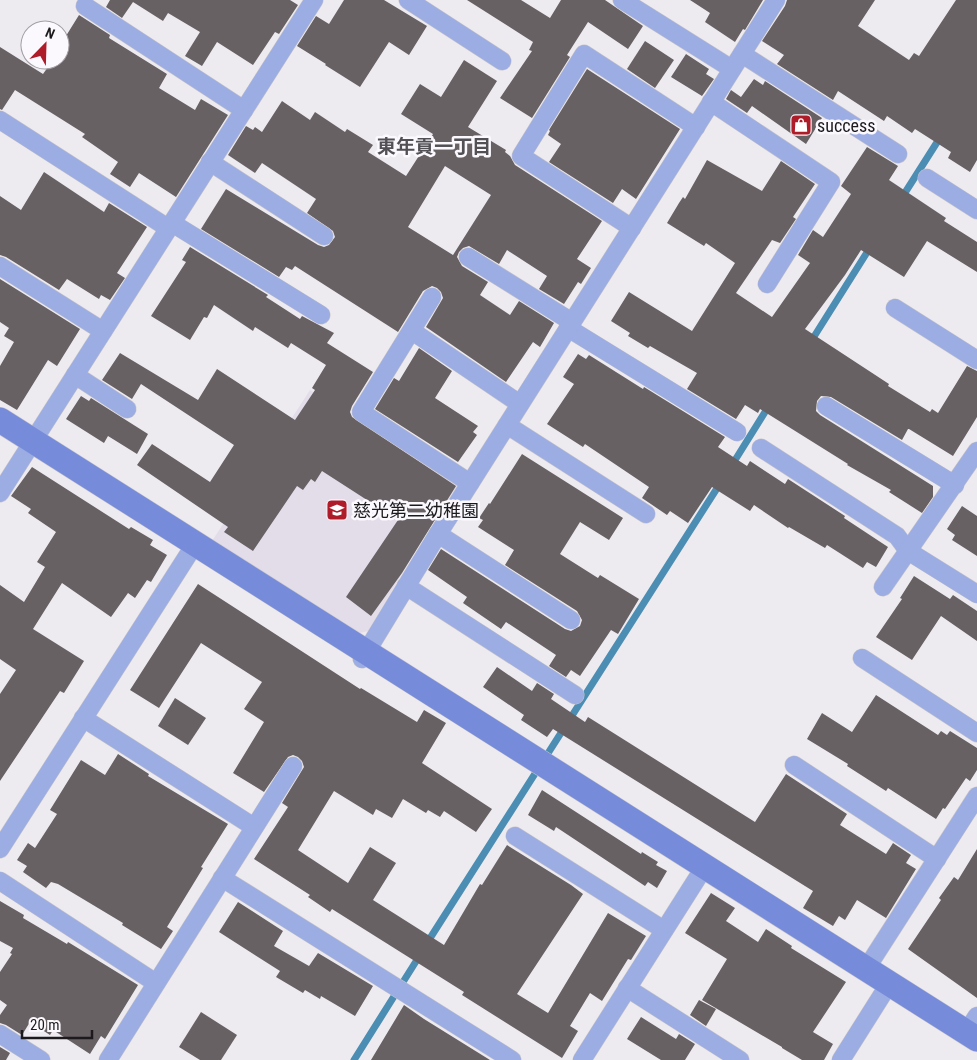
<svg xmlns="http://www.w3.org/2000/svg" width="977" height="1060" font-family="'Roboto Condensed','Noto Sans JP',sans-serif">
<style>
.built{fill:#e3dde9}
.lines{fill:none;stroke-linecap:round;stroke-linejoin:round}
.stream{stroke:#4c8eb3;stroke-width:7}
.building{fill:#676164;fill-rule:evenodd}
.street-casing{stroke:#c8c5ca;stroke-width:19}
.secondary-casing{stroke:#c8c5ca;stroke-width:26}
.street{stroke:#9cade3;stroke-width:18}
.secondary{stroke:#768cdb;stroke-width:25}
.labels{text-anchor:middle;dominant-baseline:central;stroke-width:5;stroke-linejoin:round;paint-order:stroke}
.poi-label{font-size:18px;fill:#1c1a1c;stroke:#fbf8fe;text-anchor:start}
.neighbourhood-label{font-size:19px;font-weight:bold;fill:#535055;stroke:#fbf8fe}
</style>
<rect width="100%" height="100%" fill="#eeebf0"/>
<polygon class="built" points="310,390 459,483 424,537 368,631 360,633 212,541"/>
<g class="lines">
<g class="stream">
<polyline points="901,199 941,136"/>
<polyline points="810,343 871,246"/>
<polyline points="732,465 770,404"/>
<polyline points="427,943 721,482"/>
<polyline points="354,1060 420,955"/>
</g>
</g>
<g class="building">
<polygon points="110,0 290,0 298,5 279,34 275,32 253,65 217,42 202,66 185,56 200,32 168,13 163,21 133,2 122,18 106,7"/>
<polygon points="344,0 384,0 427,26 409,55 389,42 360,87 325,65 326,64 297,46 316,16 329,24"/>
<polygon points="467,0 521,0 550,18 561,0 605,0 643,26 628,49 588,22 567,55 570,57 532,118 500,98 532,51 529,50 533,42"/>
<polygon points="690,0 763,0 745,30 743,29 735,42 705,22 710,13"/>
<polygon points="787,0 875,0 858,26 909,60 914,53 919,56 956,0 977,0 977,160 970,172 948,158 951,152 915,129 912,133 887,116 884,121 838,91 833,100 777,64 784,55 762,41 785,6"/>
<polygon points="79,15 110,35 109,38 167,74 159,88 195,110 201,99 228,115 176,197 139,173 130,187 110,174 118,162 82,137 85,134 15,90 2,110 0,109 0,47 43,74 53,60 60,60 61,44"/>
<polygon points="645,41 674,60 655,88 627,69"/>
<polygon points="686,54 709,69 706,74 714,79 702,96 671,77"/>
<path d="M464 60 497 81 468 127 506 150 505 152 510 156 515 165 602 221 577 259 591 268 581 284 578 282 564 304 539 289 547 276 507 250 499 264 469 246 463 248 459 252 457 257 462 266 488 282 480 295 510 315 519 301 554 323 540 347 533 342 506 382 426 327 443 298 441 292 437 288 432 286 423 291 398 332 295 266 292 270 286 267 279 277 201 229 226 189 318 245 324 247 329 245 335 237 333 231 307 213 316 199 262 163 255 173 228 155 246 126 253 130 255 127 262 132 282 101 310 120 315 112 345 132 347 129 373 145 368 152 406 176 433 134 401 114 420 84 441 97ZM445 166 491 195 453 255 408 227Z"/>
<polygon points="587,69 680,129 636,199 622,189 613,203 549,162 561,144 548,135 550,131 549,130"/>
<polygon points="754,79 763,85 765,81 822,118 806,144 752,106 747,113 726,99 731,90 741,97"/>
<polygon points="867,147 898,166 889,180 946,218 944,221 977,242 977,272 927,241 904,277 861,250 845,275 805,329 889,384 888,386 930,412 932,409 938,413 967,366 977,371 977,417 953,456 909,429 908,429 902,440 831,397 821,396 817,401 816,411 820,415 933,486 933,497 922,513 889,492 891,490 847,465 848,464 760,409 758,413 745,405 736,419 687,389 697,373 650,346 648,348 628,336 630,333 611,321 629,292 692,331 735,263 706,243 704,246 667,223 679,203 683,197 685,199 707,160 762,191 781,161 815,184 793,217 796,219 780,243 772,240 736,293 772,317 810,263 798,255 813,230 823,237 851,194 841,186"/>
<polygon points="44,172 104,212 109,203 147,227 117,273 125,278 110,300 101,295 99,299 67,279 59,290 6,257 0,255 0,196 21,210"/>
<polygon points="190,247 268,295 266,297 300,319 302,316 334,333 327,343 373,372 352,406 350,412 352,417 456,486 402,573 371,616 346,597 398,520 322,471 315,482 311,479 303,490 297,486 253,551 224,532 228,527 137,465 152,444 210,482 234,445 141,384 132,399 102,380 120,353 198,400 217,369 295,420 315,390 312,388 326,365 291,343 288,348 255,327 253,331 214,305 207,318 204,317 190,340 151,316 186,262 182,260"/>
<polygon points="0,279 80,329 57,366 48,360 17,410 0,400 0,366 14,342 4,336 9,328 0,322"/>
<polygon points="419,348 452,371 435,398 478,426 473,432 477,435 458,462 375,409 394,378 399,381"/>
<polygon points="578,354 586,359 589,355 643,389 644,387 725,437 718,447 747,466 750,461 785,484 788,479 845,516 844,518 888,547 876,567 867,562 863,568 827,545 825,548 789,527 788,528 754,505 750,511 712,487 688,523 670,511 667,515 642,498 649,487 585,444 583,447 547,424 574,384 563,377"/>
<polygon points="81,396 89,401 91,398 148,434 137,454 108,436 104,443 66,419"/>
<polygon points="522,454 623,518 609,540 580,522 560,554 598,578 600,575 639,599 618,634 611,630 580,676 571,670 566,677 549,666 556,655 506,622 501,629 463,603 467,597 428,570 441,549 565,629 571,631 580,626 582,620 577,611 505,565 514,550 478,527 483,520 479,518 489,503 490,504"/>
<polygon points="32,467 129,529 131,527 153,540 150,545 167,555 151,582 147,580 135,598 128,593 111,617 62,583 33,629 84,661 64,693 60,691 0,781 0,694 16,670 0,659 0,585 24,602 45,567 37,562 56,532 28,513 31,509 11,496"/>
<polygon points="962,506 977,516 977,556 952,540 955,535 947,529"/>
<polygon points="914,576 950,599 953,595 977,611 977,641 941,616 912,660 876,637 902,599 900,598"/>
<polygon points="198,584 360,689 361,688 417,722 424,710 446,723 422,763 492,809 476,832 444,811 440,817 428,810 426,813 403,799 392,818 376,809 373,815 334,791 298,850 348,883 370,847 396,863 373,900 444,945 480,884 482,885 507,845 571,885 583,894 517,994 548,1013 608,913 646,936 631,960 628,959 602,1001 590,993 570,1026 578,1031 562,1058 462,995 464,992 332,909 330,912 308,897 310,895 254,859 288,807 282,803 304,767 302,761 298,757 293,755 288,757 264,792 233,773 264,722 244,709 262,682 201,643 159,708 130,690"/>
<polygon points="497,667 532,691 537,683 554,694 551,699 585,722 588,717 755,822 786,774 847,814 840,825 886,854 893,843 911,855 906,863 916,869 886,918 857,900 845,920 839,916 833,926 803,908 813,891 553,729 547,737 521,720 524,715 483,687"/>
<polygon points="876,695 938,735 941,731 947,735 950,731 977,748 977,770 970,781 966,778 945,809 943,808 936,819 888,788 886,791 847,766 848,764 807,739 822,713 852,732"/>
<polygon points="175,698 206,718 188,745 158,726"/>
<polygon points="118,754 149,774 148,776 228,824 201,867 203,868 167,927 173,931 161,949 122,925 123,923 58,884 51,882 46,888 23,872 27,866 17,860 28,843 35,848 57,814 50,810 81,760 105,775"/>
<polygon points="542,790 641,854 642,852 658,862 656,865 667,871 657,888 648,882 645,886 556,827 554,831 528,815"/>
<polygon points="977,849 977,998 908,949 941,900 939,898 954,877 958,880"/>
<polygon points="711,893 735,908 726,921 758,942 766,929 792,946 791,948 846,982 813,1032 833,1044 824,1060 802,1060 782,1048 782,1047 702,1000 727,959 685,933"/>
<polygon points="0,901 24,915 23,918 67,944 68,942 138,985 105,1039 101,1036 90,1054 53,1030 50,1035 30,1022 22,1035 6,1025 0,1023 0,1015 7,1005 0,1000 0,972 12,954 10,953 13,948 0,941"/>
<polygon points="238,902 283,931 274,946 309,966 318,953 373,986 355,1016 321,996 320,999 305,990 303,993 276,977 280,971 219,932"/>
<polygon points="699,1000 716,1009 706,1026 690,1015"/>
<polygon points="404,1005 424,1019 490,1060 371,1060"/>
<polygon points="201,1012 237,1035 221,1060 200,1060 179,1047"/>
<polygon points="641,1017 676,1039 679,1034 695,1044 685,1060 661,1060 627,1039"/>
<polygon points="0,1047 10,1053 6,1060 0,1060"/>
</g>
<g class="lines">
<g class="street-casing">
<g id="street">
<polyline points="408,0 502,61"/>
<polyline points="622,0 732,69"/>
<polyline points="85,6 244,110"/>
<polyline points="742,54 898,154"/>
<polyline points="711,102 831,182 767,284"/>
<polyline points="0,120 168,228"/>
<polyline points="210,162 324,236"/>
<polyline points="927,178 977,210"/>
<polyline points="172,223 321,315"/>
<polyline points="632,228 521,156 584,54 696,127"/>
<polyline points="468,257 572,322"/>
<polyline points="0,266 103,331"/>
<polyline points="432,297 361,412 470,483"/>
<polyline points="895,308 977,360"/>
<polyline points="568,328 737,432"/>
<polyline points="412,331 520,404"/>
<polyline points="75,375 127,409"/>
<polyline points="826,406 955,485"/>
<polyline points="507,425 646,514"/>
<polyline points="761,448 897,536 908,551 977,594"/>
<polyline points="0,493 314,0"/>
<polyline points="438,534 571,620"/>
<polyline points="406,586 575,695"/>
<polyline points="883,587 977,451"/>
<polyline points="862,658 977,733"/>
<polyline points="362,659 438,534 776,0"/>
<polyline points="83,718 254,827"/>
<polyline points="794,765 937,859"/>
<polyline points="515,836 664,930"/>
<polyline points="0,849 195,544"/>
<polyline points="222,878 512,1060"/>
<polyline points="0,881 156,983"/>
<polyline points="866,969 977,796"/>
<polyline points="627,988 740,1060"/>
<polyline points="966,1033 977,1016"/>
<polyline points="0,1034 41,1060"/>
<polyline points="108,1060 293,766"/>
<polyline points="582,1060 705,866"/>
<polyline points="841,1060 889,984"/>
</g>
</g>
<g class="secondary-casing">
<polyline id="secondary" points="0,420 977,1039"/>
</g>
<use href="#street" class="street"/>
<use href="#secondary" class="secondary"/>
</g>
<defs>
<g id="shop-square" transform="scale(1.125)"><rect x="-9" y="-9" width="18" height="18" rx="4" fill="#ae1b29" stroke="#fbf8fe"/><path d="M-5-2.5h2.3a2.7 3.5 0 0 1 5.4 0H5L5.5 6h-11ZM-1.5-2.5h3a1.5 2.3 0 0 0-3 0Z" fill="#fff"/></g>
<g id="school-square" transform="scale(1.125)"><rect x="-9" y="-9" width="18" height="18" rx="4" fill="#ae1b29" stroke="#fbf8fe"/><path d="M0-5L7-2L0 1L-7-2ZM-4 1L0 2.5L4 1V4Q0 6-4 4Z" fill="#fff"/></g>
</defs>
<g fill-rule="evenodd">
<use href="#shop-square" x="801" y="125"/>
<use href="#school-square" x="337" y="510"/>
</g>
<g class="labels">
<g class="poi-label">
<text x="817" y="125">success</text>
<text x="353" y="510">慈光第二幼稚園</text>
</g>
<g class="neighbourhood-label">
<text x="434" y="146">東年貢一丁目</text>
</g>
</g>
<g transform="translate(45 45) rotate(23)"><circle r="24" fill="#fbf8fe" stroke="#a29fa4"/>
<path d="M0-4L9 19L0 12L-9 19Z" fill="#ae1b29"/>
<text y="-8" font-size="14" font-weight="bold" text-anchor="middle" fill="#1c1a1c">N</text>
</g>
<path d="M22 1030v8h70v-8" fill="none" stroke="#1c1a1c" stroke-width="2.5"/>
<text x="30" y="1030" font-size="15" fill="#1c1a1c" stroke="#fbf8fe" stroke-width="4" paint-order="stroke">20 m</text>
</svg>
